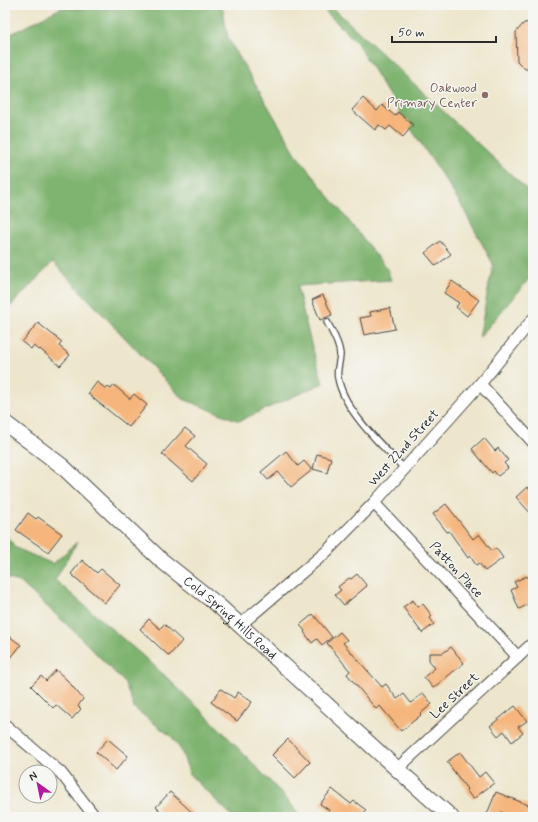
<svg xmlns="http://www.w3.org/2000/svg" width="538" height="822" font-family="Mynerve,sans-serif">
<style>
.forest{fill:#7fb36f;stroke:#556f4d}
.building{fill:#f5b57c}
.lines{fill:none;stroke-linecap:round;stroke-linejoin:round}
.lane-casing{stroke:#484743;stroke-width:8}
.street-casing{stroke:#484743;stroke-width:13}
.secondary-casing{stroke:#484743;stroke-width:17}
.lane{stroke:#fff;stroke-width:5.5}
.street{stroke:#fff;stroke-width:11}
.secondary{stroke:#fff;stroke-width:15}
.education-dot{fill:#8d6e63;stroke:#f6f6f2;stroke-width:1.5}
.labels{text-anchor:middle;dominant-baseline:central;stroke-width:3;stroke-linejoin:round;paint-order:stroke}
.education-label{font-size:13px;fill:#785e54;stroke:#f6f6f2;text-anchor:end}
.street-label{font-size:13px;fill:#2b2b2b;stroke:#f6f6f2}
</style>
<rect width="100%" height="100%" fill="#f6f6f2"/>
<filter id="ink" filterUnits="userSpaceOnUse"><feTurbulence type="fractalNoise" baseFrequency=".025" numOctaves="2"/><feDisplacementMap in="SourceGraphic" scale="8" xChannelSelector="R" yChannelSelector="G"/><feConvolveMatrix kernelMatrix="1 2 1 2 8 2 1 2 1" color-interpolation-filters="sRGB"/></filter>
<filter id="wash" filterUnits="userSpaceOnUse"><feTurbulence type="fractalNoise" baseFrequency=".012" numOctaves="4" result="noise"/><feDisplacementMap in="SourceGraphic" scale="16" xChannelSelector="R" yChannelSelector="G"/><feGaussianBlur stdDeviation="0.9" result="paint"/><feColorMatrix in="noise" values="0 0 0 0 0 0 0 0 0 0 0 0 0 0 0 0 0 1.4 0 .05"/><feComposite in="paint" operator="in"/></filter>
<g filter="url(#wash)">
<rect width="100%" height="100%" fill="#ede6cc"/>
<g class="forest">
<polygon points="122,5 222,5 228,38 298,157 387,269 391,280 297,286 310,340 323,383 239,421 183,399 53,262 5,312 5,37 61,8 119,9"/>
<polygon points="319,5 330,5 533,195 533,274 479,338 493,264 459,201 388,94 357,43"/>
<polygon points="5,534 16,548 53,564 77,542 55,580 158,669 218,727 289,801 300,817 233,817 190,775 181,750 172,737 134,708 125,683 76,633 20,582 5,578"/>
</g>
<g id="blocks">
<g class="building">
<polygon points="533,22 533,69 525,69 517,61 516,32 524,23"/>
<polygon points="363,98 377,111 382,105 395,116 398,112 413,125 403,137 390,126 386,130 379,125 375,130 352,110"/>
<polygon points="440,241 451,254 436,266 425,253"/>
<polygon points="452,281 479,300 467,316 456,307 459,303 444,293"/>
<polygon points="323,295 332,315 320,320 312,300"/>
<polygon points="390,308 395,329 364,335 360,318 371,316 370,312"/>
<polygon points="38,323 62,342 59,346 70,355 60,366 40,349 39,350 33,346 31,349 22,342"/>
<polygon points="97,382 106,389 108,387 111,389 114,385 130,399 134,394 147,405 129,427 88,394"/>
<polygon points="185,428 195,436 186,446 207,464 193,481 162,454"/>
<polygon points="484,438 495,451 498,448 508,460 504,463 508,468 498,476 494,471 492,473 472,449"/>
<polygon points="286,451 298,466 304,461 312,470 291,487 278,472 268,480 261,472"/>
<polygon points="317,454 331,458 327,473 313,469"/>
<polygon points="527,487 533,493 533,516 516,497"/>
<polygon points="446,504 473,539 479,534 492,551 496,548 503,558 485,571 479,563 476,565 470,556 468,558 449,531 447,532 433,514"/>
<polygon points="28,513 36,519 38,517 62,534 48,552 16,530"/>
<polygon points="82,560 97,573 101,569 120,585 105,603 71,574"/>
<polygon points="357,574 367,586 344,605 335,595 341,590 338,587 349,578 351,579"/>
<polygon points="527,576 530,583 533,582 533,602 519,609 511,590 517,587 514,582"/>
<polygon points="413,600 418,607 423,604 432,616 430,618 434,624 422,633 403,607"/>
<polygon points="313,614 332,637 322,645 317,639 312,643 304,632 305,631 300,625"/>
<polygon points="149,619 160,629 164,624 182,641 169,656 140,629"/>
<polygon points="340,632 347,640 343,643 382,687 386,684 397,699 404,694 411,703 423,693 432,704 420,714 421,715 401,731 380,706 376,709 347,674 350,671 327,643"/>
<polygon points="5,633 21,645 5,665"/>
<polygon points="451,647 464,663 433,688 424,677 435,668 429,660 429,653 443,653"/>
<polygon points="56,670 67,680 83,699 78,706 81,709 72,719 56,705 53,708 31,686 41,676 46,681"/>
<polygon points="221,689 234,698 238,692 252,702 237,721 211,702"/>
<polygon points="515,706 527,721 518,727 523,733 512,742 504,731 498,736 490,726"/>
<polygon points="108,739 128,756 116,770 96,752"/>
<polygon points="288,739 310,762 295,778 272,755"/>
<polygon points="460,752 479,777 485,772 494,783 473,799 466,790 467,789 447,762"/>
<polygon points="332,789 351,804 354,801 366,810 361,817 324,817 329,810 320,804"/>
<polygon points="170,792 197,817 167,817 156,807"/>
<polygon points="496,792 533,807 533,817 514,817 501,812 499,817 494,817 487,814"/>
</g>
</g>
</g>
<g filter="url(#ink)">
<use href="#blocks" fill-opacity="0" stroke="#484743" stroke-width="1"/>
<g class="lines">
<g class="lane-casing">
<path id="lane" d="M327 322C332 332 339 342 340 354 340 362 336 370 338 378 344 411 382 446 405 469"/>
</g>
<g class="street-casing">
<g id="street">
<polyline points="480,384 533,442"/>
<polyline points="374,503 518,657"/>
<polyline points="240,625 326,552 374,503 480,384 533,319"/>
<polyline points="5,725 61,773 95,817"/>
<polyline points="397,769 533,643"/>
</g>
</g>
<g class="secondary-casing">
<g id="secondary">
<path id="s1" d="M5 423 62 466 161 560 219 606 397 769 451 817"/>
</g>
</g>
<use href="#lane" class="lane"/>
<use href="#street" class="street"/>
<use href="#secondary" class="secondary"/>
</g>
</g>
<circle class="education-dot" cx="485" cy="95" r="4"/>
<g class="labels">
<g class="education-label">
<text x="477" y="88">Oakwood<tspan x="477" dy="15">Primary Center</tspan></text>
</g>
<g class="street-label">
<text transform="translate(404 448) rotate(-48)">West 22nd Street</text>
<text transform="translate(456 570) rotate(47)">Patton Place</text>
<text stroke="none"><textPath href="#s1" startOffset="298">Cold Spring Hills Road</textPath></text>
<text transform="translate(455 696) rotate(-43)">Lee Street</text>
</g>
</g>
<rect width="538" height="822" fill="none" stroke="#f6f6f2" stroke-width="20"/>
<g transform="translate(38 784) rotate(327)"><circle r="19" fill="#f6f6f2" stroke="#a5a5a2"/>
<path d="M0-3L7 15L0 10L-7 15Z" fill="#b5179e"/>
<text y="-6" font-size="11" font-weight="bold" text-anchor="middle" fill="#2b2b2b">N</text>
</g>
<path d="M392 36v6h104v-6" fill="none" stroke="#2b2b2b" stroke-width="2"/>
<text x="398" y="36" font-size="12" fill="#2b2b2b" stroke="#f6f6f2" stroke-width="3" paint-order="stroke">50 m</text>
</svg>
